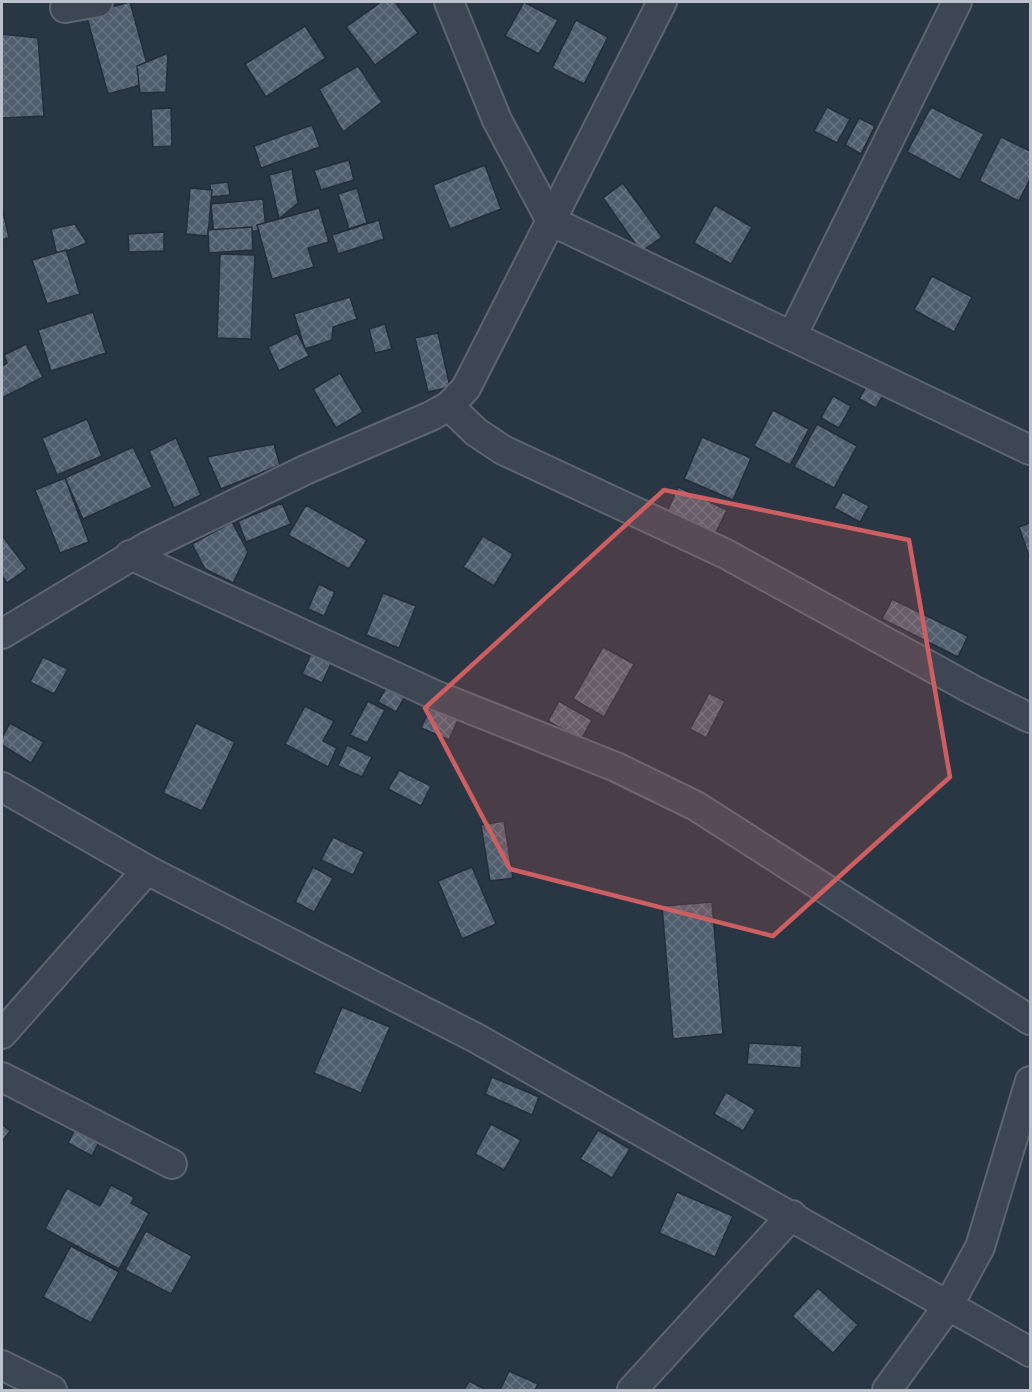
<svg xmlns="http://www.w3.org/2000/svg" width="1032" height="1392" font-family="'Fira Sans',sans-serif">
<style>
.building{fill:url(#building-cross-hatch);stroke:#242e3a;stroke-width:1.5}
.lines{fill:none;stroke-linecap:round;stroke-linejoin:round}
.minor-casing{stroke:#5c6570;stroke-width:32}
.minor{stroke:#3d4753;stroke-width:28}
.marked{fill:#cd5e61;fill-opacity:0.2;stroke:#cd5e61;stroke-width:4.5;stroke-linejoin:round}
</style>
<defs>
<pattern id="building-cross-hatch" width="8" height="8" patternUnits="userSpaceOnUse" patternTransform="scale(1.5)"><rect width="8" height="8" fill="#505d6c"/><path d="M0 0l8 8M0 8l8-8" fill="none" stroke="#677380"/></pattern>
</defs>
<rect width="100%" height="100%" fill="#293643"/>
<g class="building">
<polygon points="130,2 152,82 108,94 86,14"/>
<polygon points="381,2 395,2 418,33 375,65 346,27"/>
<polygon points="524,2 558,20 539,54 505,36"/>
<polygon points="576,20 608,37 584,84 552,68"/>
<polygon points="305,26 326,58 266,97 245,64"/>
<polygon points="2,34 38,38 44,116 2,118"/>
<polygon points="168,53 166,92 140,93 137,66"/>
<polygon points="358,66 382,102 343,132 319,89"/>
<polygon points="827,107 850,119 837,143 814,131"/>
<polygon points="931,107 984,134 960,180 907,152"/>
<polygon points="171,108 172,146 153,147 151,109"/>
<polygon points="859,118 875,126 861,154 845,145"/>
<polygon points="312,125 320,147 261,168 254,146"/>
<polygon points="1001,137 1030,151 1030,179 1019,201 979,181"/>
<polygon points="349,160 354,180 321,190 314,170"/>
<polygon points="485,165 501,209 450,229 433,185"/>
<polygon points="292,169 298,203 279,219 269,175"/>
<polygon points="228,182 230,195 211,197 210,184"/>
<polygon points="623,183 662,237 641,252 603,198"/>
<polygon points="190,188 212,190 208,236 186,234"/>
<polygon points="357,188 367,223 349,229 338,194"/>
<polygon points="263,199 266,230 214,235 211,204"/>
<polygon points="715,205 752,227 731,264 694,243"/>
<polygon points="2,207 9,238 2,240"/>
<polygon points="319,208 329,242 308,248 314,267 272,279 257,225"/>
<polygon points="379,220 384,239 338,254 332,235"/>
<polygon points="75,224 87,243 57,255 51,229"/>
<polygon points="252,227 253,250 209,253 208,230"/>
<polygon points="164,232 164,251 129,252 128,234"/>
<polygon points="66,250 80,294 47,304 32,260"/>
<polygon points="220,254 255,255 251,339 217,338"/>
<polygon points="932,276 972,297 954,332 914,310"/>
<polygon points="350,297 357,319 333,327 332,340 305,349 294,314"/>
<polygon points="93,312 106,353 51,371 38,330"/>
<polygon points="385,324 392,349 375,353 369,329"/>
<polygon points="297,333 309,356 279,371 268,347"/>
<polygon points="438,333 450,387 428,392 415,338"/>
<polygon points="26,344 43,377 2,398 2,366 7,363 4,355"/>
<polygon points="340,373 363,412 336,428 313,389"/>
<polygon points="867,385 884,393 876,408 859,399"/>
<polygon points="833,396 851,406 839,428 821,418"/>
<polygon points="773,410 809,429 790,465 754,446"/>
<polygon points="87,419 102,456 57,475 42,438"/>
<polygon points="817,424 857,446 834,488 794,467"/>
<polygon points="702,437 751,458 733,500 684,479"/>
<polygon points="176,438 201,495 174,508 149,451"/>
<polygon points="274,444 280,465 221,489 207,457"/>
<polygon points="133,447 152,487 83,519 65,478"/>
<polygon points="65,478 89,542 60,553 35,490"/>
<polygon points="678,487 727,510 715,534 667,512"/>
<polygon points="843,492 869,506 860,522 834,508"/>
<polygon points="282,503 291,524 246,542 238,521"/>
<polygon points="306,505 367,540 349,569 288,535"/>
<polygon points="232,522 248,552 233,583 205,569 192,544"/>
<polygon points="1030,523 1030,559 1019,527"/>
<polygon points="2,535 27,569 7,583 2,576"/>
<polygon points="483,536 513,554 494,586 463,567"/>
<polygon points="319,584 335,592 324,616 308,609"/>
<polygon points="383,593 416,606 399,648 366,635"/>
<polygon points="892,599 968,636 958,657 882,619"/>
<polygon points="603,647 634,664 604,717 573,699"/>
<polygon points="312,652 332,661 322,683 302,674"/>
<polygon points="43,657 68,669 54,694 30,682"/>
<polygon points="387,686 405,696 396,712 378,702"/>
<polygon points="709,693 725,701 706,738 690,729"/>
<polygon points="368,701 385,710 367,743 350,735"/>
<polygon points="559,701 592,720 581,740 548,721"/>
<polygon points="305,706 334,721 323,741 337,748 328,767 285,744"/>
<polygon points="430,708 458,720 449,740 421,728"/>
<polygon points="10,723 44,742 31,763 2,745 2,738"/>
<polygon points="196,723 235,742 202,811 163,793"/>
<polygon points="347,745 372,757 362,777 338,766"/>
<polygon points="399,770 431,786 421,806 388,789"/>
<polygon points="504,821 513,878 490,881 481,825"/>
<polygon points="333,837 364,852 353,875 321,860"/>
<polygon points="313,867 333,878 314,912 295,902"/>
<polygon points="472,867 496,924 462,939 438,881"/>
<polygon points="712,902 723,1034 673,1039 662,906"/>
<polygon points="342,1007 390,1027 361,1093 314,1073"/>
<polygon points="749,1043 802,1046 801,1068 747,1064"/>
<polygon points="492,1077 539,1097 532,1115 485,1094"/>
<polygon points="726,1092 756,1110 743,1131 714,1114"/>
<polygon points="2,1124 10,1131 2,1142"/>
<polygon points="491,1124 521,1140 504,1170 475,1154"/>
<polygon points="75,1129 99,1142 92,1156 68,1143"/>
<polygon points="598,1130 630,1149 612,1178 580,1159"/>
<polygon points="111,1185 134,1197 131,1203 149,1213 119,1269 45,1229 67,1188 100,1206"/>
<polygon points="677,1192 733,1216 715,1257 659,1233"/>
<polygon points="146,1231 192,1256 171,1294 125,1270"/>
<polygon points="71,1246 119,1272 91,1323 43,1297"/>
<polygon points="818,1288 858,1325 833,1353 792,1316"/>
<polygon points="509,1371 538,1384 535,1390 500,1390"/>
<polygon points="469,1381 487,1390 464,1390"/>
</g>
<g class="lines">
<g class="minor-casing">
<g id="minor">
<polyline points="449,2 497,120 551,221 1030,450"/>
<polyline points="65,8 98,2"/>
<polyline points="792,336 957,2"/>
<polyline points="449,406 476,432 503,450 726,554 973,690 1030,718"/>
<polyline points="130,555 435,695 616,767 696,806 1030,1020"/>
<polyline points="2,634 148,546 305,470 431,416 449,406 466,388 662,2"/>
<polyline points="2,787 147,870 476,1038 1030,1352"/>
<polyline points="2,1034 147,870"/>
<polyline points="2,1077 172,1164"/>
<polyline points="2,1365 52,1390"/>
<polyline points="632,1390 792,1215"/>
<polyline points="887,1390 948,1306 980,1247 1030,1081"/>
</g>
</g>
<use href="#minor" class="minor"/>
</g>
<path class="marked" d="M664 490 909 540 950 777 773 936 510 869 425 708Z"/>
<rect width="1032" height="1392" fill="none" stroke="#bbc2cc" stroke-width="6"/>
</svg>
